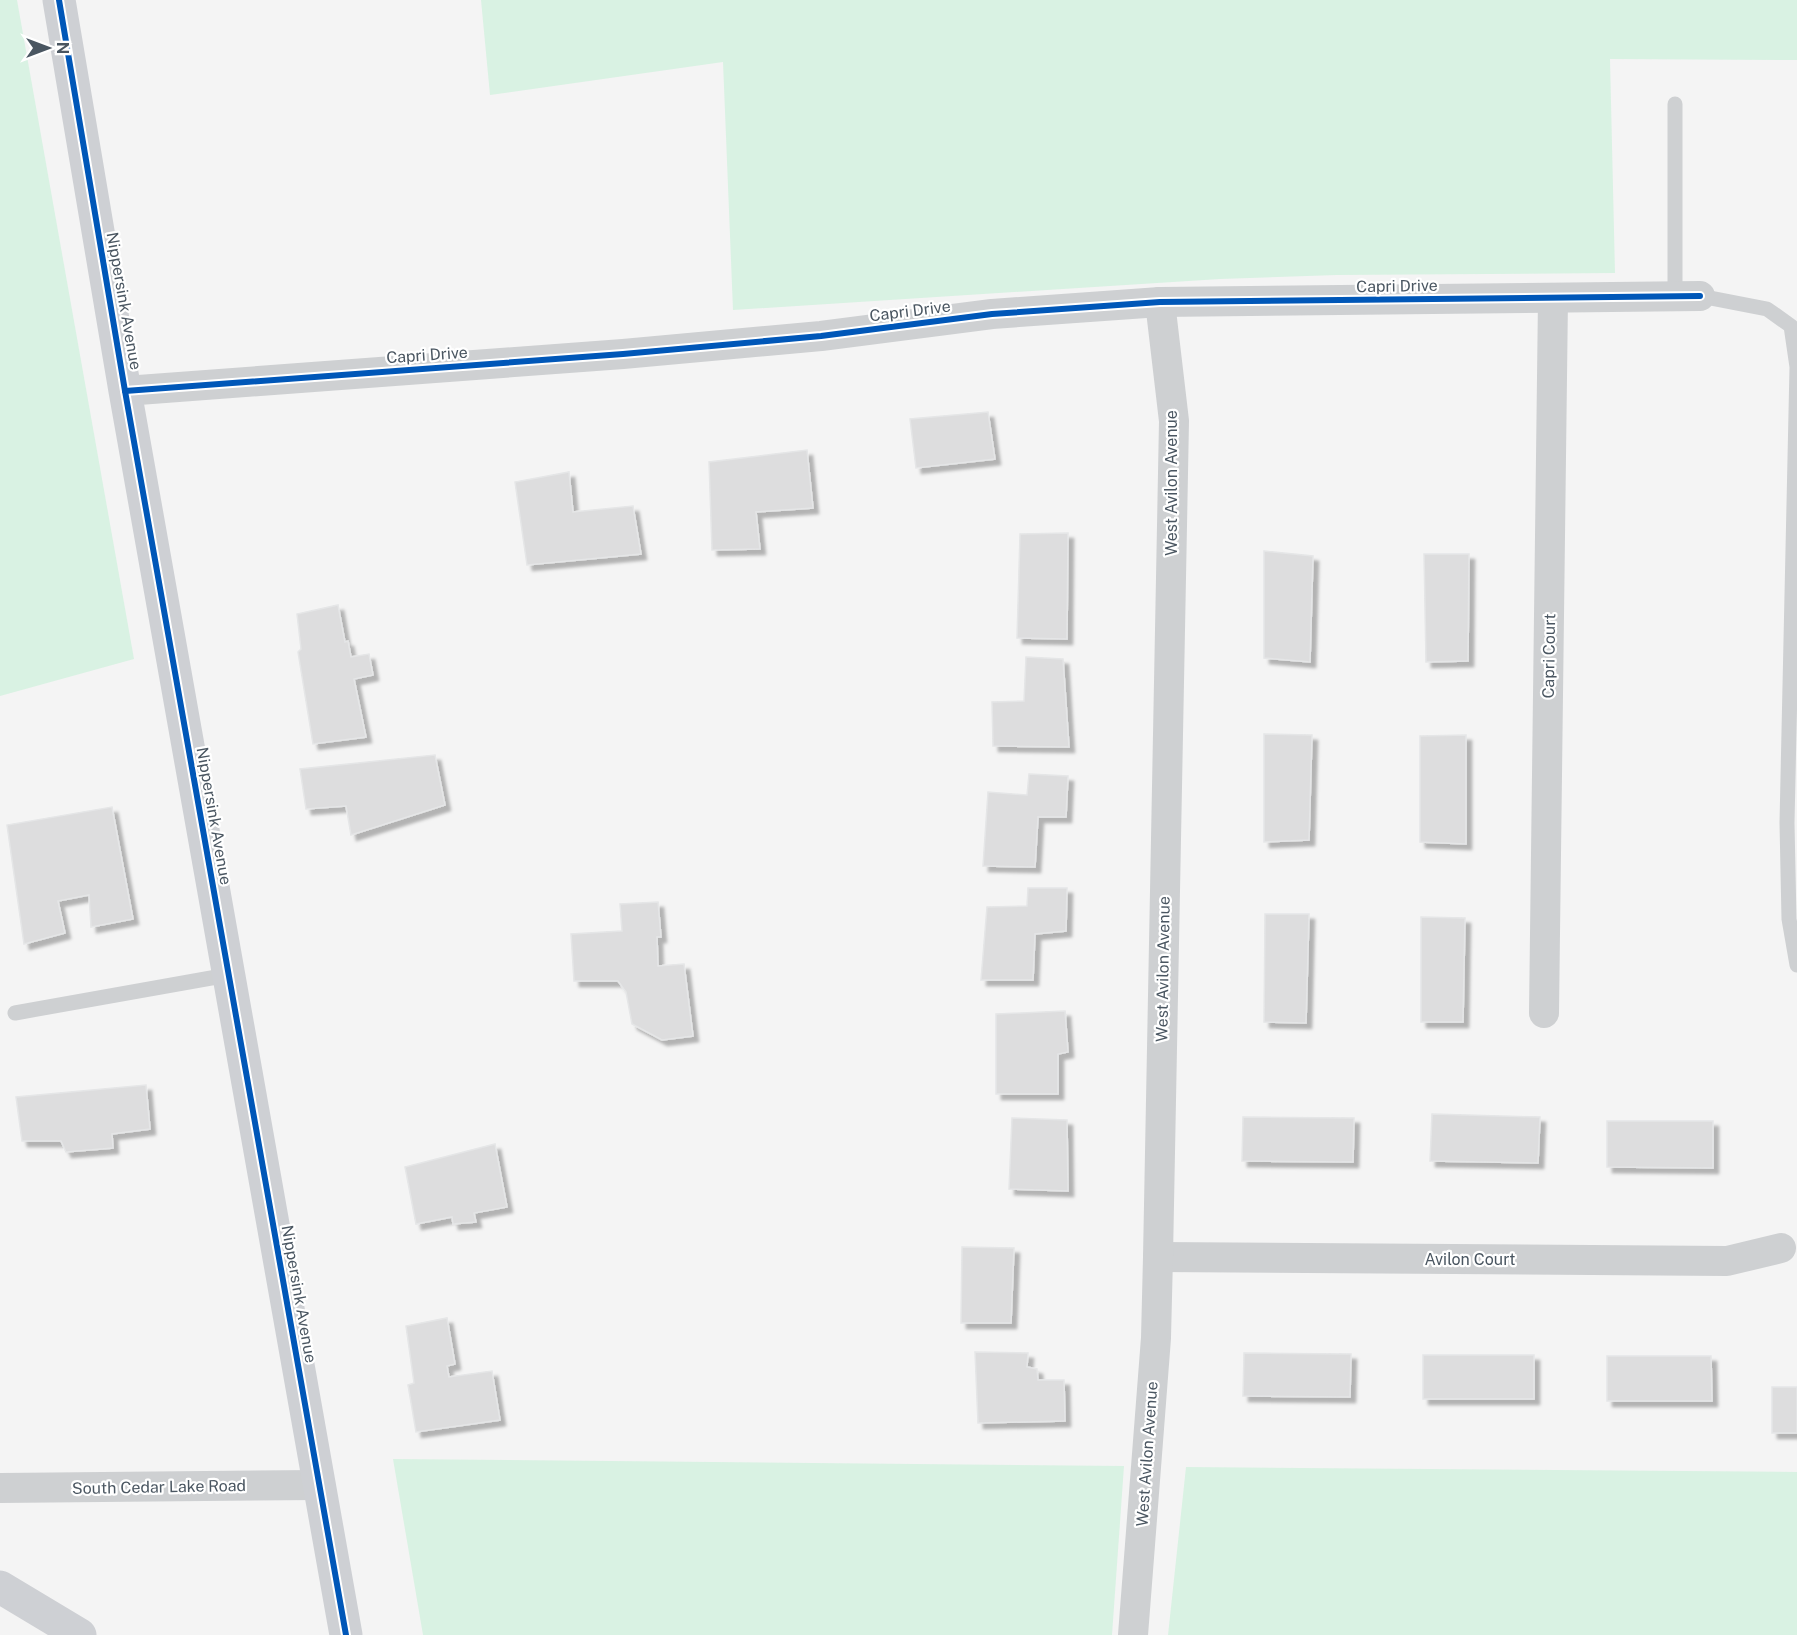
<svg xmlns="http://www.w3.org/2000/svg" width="1797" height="1635" font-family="'Public Sans',sans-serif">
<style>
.green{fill:#d9f2e3}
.building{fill:#ddddde;stroke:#e5e6e7;stroke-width:1.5;filter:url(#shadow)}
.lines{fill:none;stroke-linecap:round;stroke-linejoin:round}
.lane{stroke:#ced0d2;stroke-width:15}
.street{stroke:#ced0d2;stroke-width:30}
.secondary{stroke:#ced0d4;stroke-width:33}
.cycleway-casing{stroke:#fff;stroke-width:10}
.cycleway{stroke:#0057b8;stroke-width:6}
.labels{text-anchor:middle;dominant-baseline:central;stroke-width:4.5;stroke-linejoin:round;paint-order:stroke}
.street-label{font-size:16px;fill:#4a5661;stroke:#fff}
</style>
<defs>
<filter id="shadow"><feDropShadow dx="5.5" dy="5.5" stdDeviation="1.5" flood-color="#0004"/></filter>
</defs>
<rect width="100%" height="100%" fill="#f4f4f4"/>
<g class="green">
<polygon points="0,0 17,0 134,659 0,696"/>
<polygon points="481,0 1797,0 1797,60 1610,59 1615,273 1337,275 1220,279 733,310 723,62 490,95"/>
<polygon points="393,1459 1124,1466 1112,1635 423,1635"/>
<polygon points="1186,1467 1797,1472 1797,1635 1168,1635"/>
</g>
<g class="building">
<polygon points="988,412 995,459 916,468 910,419"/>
<polygon points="807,450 813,508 756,512 760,549 712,550 709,462"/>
<polygon points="569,472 573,512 633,506 641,554 527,565 515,482"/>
<polygon points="1068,533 1067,639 1017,638 1020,534"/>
<polygon points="1264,551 1313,556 1310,662 1264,658"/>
<polygon points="1424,554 1469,554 1468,661 1426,662"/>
<polygon points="338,605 345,642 348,641 351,657 369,654 373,675 354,679 366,737 313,744 298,652 301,649 297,614"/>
<polygon points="1026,657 1063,659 1069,747 993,746 992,702 1024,701"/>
<polygon points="1264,734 1312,735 1309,840 1264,842"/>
<polygon points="1466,735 1466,844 1420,842 1420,736"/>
<polygon points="435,755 445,805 351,835 346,806 306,809 300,769"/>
<polygon points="1029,774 1068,776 1066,817 1038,817 1035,867 983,866 988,792 1027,795"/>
<polygon points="112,807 133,919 91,927 89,895 58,901 65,933 24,944 7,825"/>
<polygon points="1028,888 1067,888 1066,931 1035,934 1033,980 981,980 987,907 1027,906"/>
<polygon points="658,902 661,937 657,937 658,966 684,964 693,1036 662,1040 632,1024 626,992 618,981 574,981 571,934 622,931 620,904"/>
<polygon points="1265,914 1309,914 1306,1023 1264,1022"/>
<polygon points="1421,917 1465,918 1463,1022 1421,1022"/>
<polygon points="1065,1011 1068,1052 1058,1054 1058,1094 996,1094 996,1014"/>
<polygon points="146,1085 150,1129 112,1134 113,1148 66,1152 61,1141 22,1141 16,1097"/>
<polygon points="1432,1114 1540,1117 1538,1163 1430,1161"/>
<polygon points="1243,1117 1354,1118 1353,1162 1242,1161"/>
<polygon points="1012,1118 1067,1120 1068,1191 1009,1189"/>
<polygon points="1607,1121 1713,1121 1713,1168 1607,1167"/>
<polygon points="495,1144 507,1207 474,1213 476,1222 453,1224 452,1217 416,1224 405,1167"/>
<polygon points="962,1247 1014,1248 1011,1323 961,1323"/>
<polygon points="447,1318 455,1364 447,1366 449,1377 492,1371 500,1420 416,1432 408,1385 414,1383 406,1326"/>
<polygon points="975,1352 1028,1353 1027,1367 1037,1369 1038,1380 1064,1380 1065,1421 978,1423"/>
<polygon points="1244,1353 1351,1354 1350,1397 1243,1396"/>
<rect x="1423" y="1355" width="111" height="44"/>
<polygon points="1607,1356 1711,1356 1712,1401 1607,1401"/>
<rect x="1772" y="1387" width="25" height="46"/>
</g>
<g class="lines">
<g class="lane">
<polyline points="1675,104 1675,296"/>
<polyline points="1700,296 1767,309 1791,326 1797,367 1787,823 1789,919 1797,965"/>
<polyline points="15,1013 228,975"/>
</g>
<g class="street">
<polyline points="125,391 623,354 821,336 992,314 1160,302 1700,296"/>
<polyline points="1544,1013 1553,298"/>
<polyline points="1158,1257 1727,1261 1781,1248"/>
<polyline points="0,1488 318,1485"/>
<polyline points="1133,1635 1156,1338 1158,1257 1174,421 1160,302"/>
</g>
<g class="secondary">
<polyline points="59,0 125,391 346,1635"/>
<polyline points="0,1587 80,1635"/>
</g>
<g class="cycleway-casing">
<g id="cycleway">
<polyline points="59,0 125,391 346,1635"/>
<polyline points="125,391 623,354 821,336 992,314 1160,302 1700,296"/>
</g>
</g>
<use href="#cycleway" class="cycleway"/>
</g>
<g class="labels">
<g class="street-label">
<text transform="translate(1397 286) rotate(-1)">Capri Drive</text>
<text transform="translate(124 301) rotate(80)">Nippersink Avenue</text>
<text transform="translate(910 311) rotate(-7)">Capri Drive</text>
<text transform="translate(427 355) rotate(-4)">Capri Drive</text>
<text transform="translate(1171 483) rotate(-90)">West Avilon Avenue</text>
<text transform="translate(1549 656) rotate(-89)">Capri Court</text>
<text transform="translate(214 816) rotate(80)">Nippersink Avenue</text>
<text transform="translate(1163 969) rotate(-89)">West Avilon Avenue</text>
<text x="1470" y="1259">Avilon Court</text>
<text transform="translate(299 1294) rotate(80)">Nippersink Avenue</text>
<text transform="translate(1147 1454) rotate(-86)">West Avilon Avenue</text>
<text transform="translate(159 1487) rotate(-1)">South Cedar Lake Road</text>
</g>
</g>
<g transform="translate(48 48) rotate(90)" stroke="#ffffff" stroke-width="4.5" paint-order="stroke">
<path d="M0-4.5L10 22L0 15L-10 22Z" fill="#4a5661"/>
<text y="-9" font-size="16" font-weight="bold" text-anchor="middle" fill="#4a5661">N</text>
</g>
</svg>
